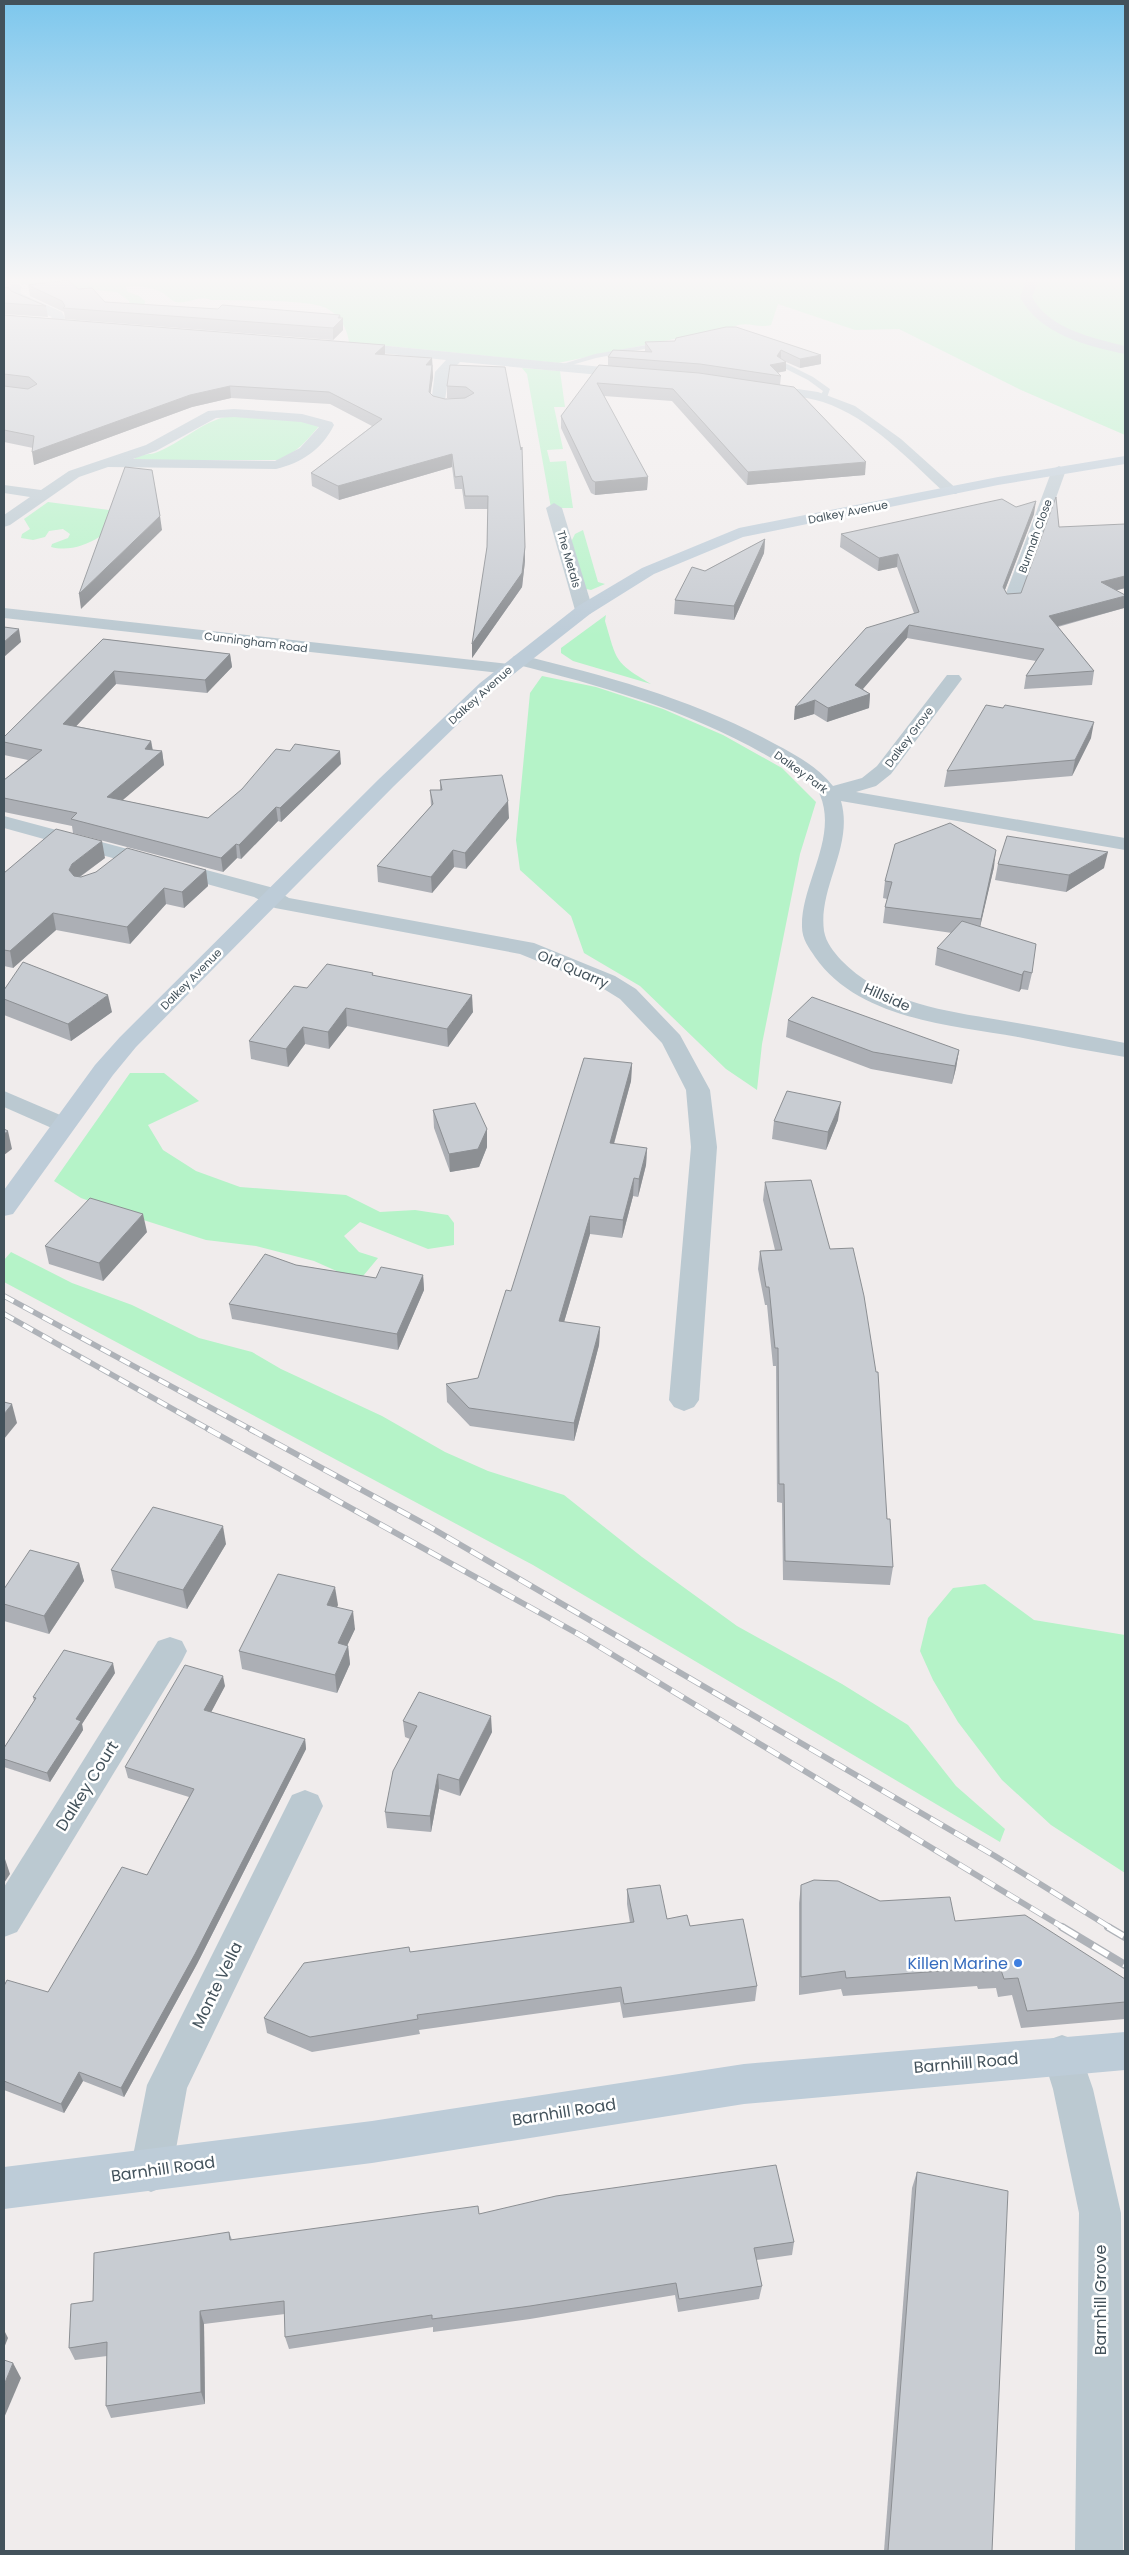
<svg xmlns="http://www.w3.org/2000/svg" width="1129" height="2555" font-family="Poppins,sans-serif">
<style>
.green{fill:#b5f3c8}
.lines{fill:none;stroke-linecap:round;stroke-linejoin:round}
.lane{fill:#bbc9d1;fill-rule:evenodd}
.street{fill:#bbc9d1;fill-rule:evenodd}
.secondary{fill:#bdccd8;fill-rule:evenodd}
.rail-far2-casing{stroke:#aeb2b8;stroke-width:5.5}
.rail-far1-casing{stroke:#aeb2b8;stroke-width:6}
.rail-casing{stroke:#aeb2b8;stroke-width:8}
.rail-far2{stroke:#fff;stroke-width:4;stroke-dasharray:11;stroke-linecap:butt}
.rail-far1{stroke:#fff;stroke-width:4.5;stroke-dasharray:14;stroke-linecap:butt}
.rail{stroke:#fff;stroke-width:5.5;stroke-dasharray:18;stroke-linecap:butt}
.wall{fill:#acafb5}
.shaded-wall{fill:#8c8f93}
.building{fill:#c8ccd2;stroke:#8c8f93}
.shop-dot{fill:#3f7fe0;stroke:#fff;stroke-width:2}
.labels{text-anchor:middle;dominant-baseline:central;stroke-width:5;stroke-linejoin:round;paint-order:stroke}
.far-street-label{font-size:11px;fill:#43525b;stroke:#fff}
.street-label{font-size:14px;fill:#43525b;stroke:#fff}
.near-street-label{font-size:16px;fill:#43525b;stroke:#fff}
.near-shop-label{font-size:16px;fill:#366cbe;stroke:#fff;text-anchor:end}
</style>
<rect width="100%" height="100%" fill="#f0ecec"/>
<g class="green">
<path d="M1125 278V435L1021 390 899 329 855 330 778 304 771 325C755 329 750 320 732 327L558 363 349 342C347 328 340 315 326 308 307 299 236 301 211 300 198 295 189 304 176 302 170 300 169 297 163 293 152 287 139 285 126 287L128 292 139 296 145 301 141 324 130 307 129 301 117 292 4 282V279Z"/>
<polygon points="522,368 560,371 565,407 554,407 563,449 547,450 550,462 566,461 573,508 551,508 527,374"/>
<path d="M230 416 309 422 319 426C308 439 296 454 278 460H133C139 454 147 455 155 453 182 443 201 421 230 416Z"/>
<path d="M48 502 132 513C110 531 81 555 51 547L52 544 68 538 70 534 63 529 49 531 45 537 33 540 21 538 22 534 30 529 24 519Z"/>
<polygon points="583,530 598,582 605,584 591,590 581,588 571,542 575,534"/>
<path d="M606 615 605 621C617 661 614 662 651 684L573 661 561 653V648Z"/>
<polygon points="542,676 596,687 663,709 723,735 782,768 816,802 800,854 762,1044 757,1090 726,1069 640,986 584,953 571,916 520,870 516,840 530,693"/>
<polygon points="130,1073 164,1073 199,1101 148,1125 163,1150 196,1171 240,1187 346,1195 380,1212 415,1210 448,1215 454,1223 454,1245 428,1249 360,1222 344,1236 359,1252 378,1258 359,1281 314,1261 256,1246 206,1240 131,1216 81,1198 54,1181"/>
<polygon points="11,1252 72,1283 132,1305 199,1338 252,1352 281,1369 382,1416 445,1452 488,1471 564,1495 642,1557 737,1626 842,1684 908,1725 956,1786 1005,1829 1000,1842 533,1565 4,1282 4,1260"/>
<polygon points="985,1584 1034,1620 1125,1635 1125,1873 1051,1825 1002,1780 958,1722 933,1680 920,1651 928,1618 953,1588"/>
</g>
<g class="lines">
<g class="lane">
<polygon points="664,342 666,345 596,358 554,370 550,368 595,354"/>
<polygon points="781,361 813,377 830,389 826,400 819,398 823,391 808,380 778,365"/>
</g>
<g class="street">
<path d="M1027 278H1039L1032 297C1049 329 1093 338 1125 346V354C1087 346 1039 334 1020 297Z"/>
<path d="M16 283 22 287 20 292 22 294 62 312 65 318C61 324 55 327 48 326L46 323 52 317 14 300 8 292 12 284Z"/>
<path d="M348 342 633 370 640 374 633 378 460 362 449 373 445 400 466 401 473 405C467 412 437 411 431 404L435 372 446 360 343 349 342 346 343 343Z"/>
<path d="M763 384 818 392 855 406 901 439 959 491 956 494H946C909 460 871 418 823 402 802 395 779 396 758 391L756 388Z"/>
<path d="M234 409 302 414 332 422 334 425C322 449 302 463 276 469L108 467 79 477 10 525 4 527V515L30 497 4 493V485L41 490 69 471 146 445 208 411ZM234 417 301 422 319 427 300 448 275 461 133 459 156 451 216 418Z"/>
<polygon points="1059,466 1066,470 1019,601 1017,605 1005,605 1003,601 1052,470"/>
<polygon points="554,503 562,508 593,610 590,614 578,614 575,610 546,508"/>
<polygon points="4,608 509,664 515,665 518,669 515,673 509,674 4,618"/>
<path d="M520 655C608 676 695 700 775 744 796 755 818 767 833 786L862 778 877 766 947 675H959L962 679 959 683 891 774 876 786 856 792 1125 838V850L841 801C854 846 818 887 824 931 826 943 834 952 841 960 886 1007 957 1012 1017 1023 1053 1029 1089 1036 1125 1043V1057C1089 1051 1053 1044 1018 1037 950 1025 858 1019 815 957 809 948 802 939 802 927 801 884 838 838 820 795 814 782 793 771 781 764 698 713 607 687 514 664L511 660 514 656Z"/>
<polygon points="4,816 270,887 289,898 534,943 615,976 636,989 680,1035 710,1090 717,1147 699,1400 694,1407 684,1411 674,1407 669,1400 691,1147 686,1090 662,1043 620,999 599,986 520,954 275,908 254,897 4,828"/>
<polygon points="4,1091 72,1120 76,1125 72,1130 63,1133 4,1107"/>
<polygon points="170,1637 182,1641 187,1651 182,1661 17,1932 4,1937 4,1887 158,1641"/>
<polygon points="305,1790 318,1795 323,1806 187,2088 172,2171 166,2186 151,2192 136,2186 130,2171 147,2085 292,1795"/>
<polygon points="1062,2035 1076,2040 1093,2089 1121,2213 1123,2551 1075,2551 1079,2213 1053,2089 1042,2054 1048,2040"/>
</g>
<g class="secondary">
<polygon points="1125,456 1125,464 998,485 743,537 654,574 590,614 492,691 393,787 136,1047 113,1075 13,1214 4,1216 4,1190 95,1065 120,1037 379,779 480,683 578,606 642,568 739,528 998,477"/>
<polygon points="1125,2032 1125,2070 744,2104 372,2163 4,2209 4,2167 372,2121 744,2064"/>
</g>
<g class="rail-far2-casing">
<g id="rail-far2">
<polyline points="4,1296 252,1430"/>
<polyline points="4,1314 210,1430"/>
</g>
</g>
<g class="rail-far1-casing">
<g id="rail-far1">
<polyline points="208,1429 580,1635 1064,1928"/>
<polyline points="250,1429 428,1526 995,1856 1111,1928"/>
</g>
</g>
<g class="rail-casing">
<g id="rail">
<polyline points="1062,1927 1125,1965"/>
<polyline points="1108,1927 1125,1937"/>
</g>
</g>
<use href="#rail-far2" class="rail-far2"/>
<use href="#rail-far1" class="rail-far1"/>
<use href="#rail" class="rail"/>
</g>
<g class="wall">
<polygon points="28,285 78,289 105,302 218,309 340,315 343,330 333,340 65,319 64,312 30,296"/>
<polygon points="4,288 46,306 48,317 4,314"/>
<polygon points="4,315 385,345 385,355 432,358 433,377 430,393 433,396 445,399 456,399 447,398 447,386 505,367 525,561 522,587 472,658 487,547 488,509 465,509 462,489 455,489 452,467 339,500 312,486 311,473 372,426 330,404 231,398 192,407 34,465 33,448 4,442"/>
<polygon points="726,327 821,364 800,368 786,362 786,371 777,373 781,376 780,385 865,475 747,485 672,401 604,396 648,477 647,490 595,495 591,493 561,428 561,416 608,366 608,357 645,351 645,342 675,341"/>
<polygon points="1016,507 1034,514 1005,590 1007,594 1021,593 1059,527 1125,588 1117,590 1124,608 1058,627 1094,671 1092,685 1024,689 1026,676 1036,661 907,638 863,689 870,694 869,708 827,722 814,714 794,720 795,707 914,613 897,567 878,571 840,547 841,534"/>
<polygon points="765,539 764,553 734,620 674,614 675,600 705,571"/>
<polygon points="103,639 230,654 232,667 207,693 116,684 76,726 151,741 153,750 162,751 164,765 122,800 208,818 341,764 281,822 278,821 241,859 237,858 223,872 73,833 72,826 4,812 4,780 28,760 4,755 4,737"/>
<polygon points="1091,738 1072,776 944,787 947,771"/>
<polygon points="440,780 509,818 466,869 454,867 432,893 378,882 377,866 431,806 430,790 440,790"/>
<polygon points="105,858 80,877 206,870 208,886 184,908 166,904 130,944 56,930 13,968 4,966 4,873"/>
<polygon points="998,864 1104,868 1066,892 995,880"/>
<polygon points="994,867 980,926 1032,973 1028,990 1021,989 1019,992 935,965 937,948 952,933 883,923 885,907 887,899 883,898 885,881"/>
<polygon points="373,973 373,975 473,1012 448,1047 347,1026 329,1049 305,1044 288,1067 251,1059 249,1041 307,988"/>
<polygon points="4,990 112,1012 71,1041 4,1015"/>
<polygon points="788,1020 959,1050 956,1068 952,1084 871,1069 786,1037"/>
<polygon points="632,1063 631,1081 614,1144 647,1148 646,1165 638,1197 633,1196 622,1238 590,1234 564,1322 600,1327 599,1345 574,1441 470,1426 447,1402 446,1384 478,1378 511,1291"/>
<polygon points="433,1110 487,1147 479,1167 450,1172 434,1128"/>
<polygon points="838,1120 826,1150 772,1139 774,1121"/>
<polygon points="765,1182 887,1519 893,1567 890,1585 783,1580 782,1503 777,1502 776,1366 773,1366 767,1305 765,1305 758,1269 760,1251 775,1250 763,1200"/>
<polygon points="147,1232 103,1281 49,1264 45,1246"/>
<polygon points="296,1265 376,1278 423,1275 424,1290 398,1350 232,1319 229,1304"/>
<polygon points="226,1544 187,1609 115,1588 111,1570"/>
<polygon points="79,1563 84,1581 49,1634 4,1621 4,1589"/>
<polygon points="338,1605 337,1607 355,1629 347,1645 348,1646 350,1664 337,1693 242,1669 239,1651"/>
<polygon points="115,1673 82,1724 83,1730 50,1782 4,1767 4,1748 34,1701 33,1697"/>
<polygon points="225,1686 211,1712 305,1739 306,1749 197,1964 124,2097 83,2081 64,2113 4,2090 4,2091 4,1986 48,1992 147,1875 189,1797 128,1778 125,1767"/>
<polygon points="403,1721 492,1732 460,1796 439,1789 431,1832 387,1828 385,1812 410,1739 405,1737"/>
<polygon points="801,1885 880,1901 955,1921 1125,1979 1125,2019 1021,2028 1012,1995 998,1997 996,1988 978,1989 977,1986 843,1996 841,1989 799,1995 799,1903"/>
<polygon points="627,1889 667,1919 690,1926 757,1986 755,2001 623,2018 620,2002 419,2030 420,2034 312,2052 267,2033 264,2018 410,1952 630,1923 627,1904"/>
<polygon points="917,2172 992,2551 884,2551 912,2188"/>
<polygon points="479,2214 794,2242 792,2255 756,2260 762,2286 759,2299 678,2312 675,2295 530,2319 433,2332 433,2327 289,2349 285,2337 285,2314 204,2324 205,2404 111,2418 106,2406 107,2356 75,2360 69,2348 93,2301 229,2232 232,2240"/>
</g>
<g class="shaded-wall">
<polygon points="340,315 341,320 343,318 343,330 333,340 333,328 338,318"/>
<polygon points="385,345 385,357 375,354"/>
<polygon points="781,350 781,359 786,362 786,371 769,374 770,365"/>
<polygon points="821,355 821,364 800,368 800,359"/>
<polygon points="432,358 433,377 429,404 426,365"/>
<polygon points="230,386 231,398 192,407 34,465 32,452 190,395"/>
<polygon points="452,454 452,467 339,500 338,486"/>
<polygon points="866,462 865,475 747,485 748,472"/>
<polygon points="648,477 647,490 595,495 595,482"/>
<polygon points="1036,501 1034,514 1001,600 1003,587"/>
<polygon points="160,516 162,530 81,609 79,594"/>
<polygon points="765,539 764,553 734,620 734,606"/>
<polygon points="525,547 525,561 522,587 472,658 472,644"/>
<polygon points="898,554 897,567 878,571 879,558"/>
<polygon points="1125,576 1125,588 1099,595 1101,582"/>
<polygon points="1125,596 1125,602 1124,608 1047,629 1049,616"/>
<polygon points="909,625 907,638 854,699 870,694 869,708 827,722 828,708 855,685"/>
<polygon points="19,629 21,642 4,657 4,642"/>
<polygon points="230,654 232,667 207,693 205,680"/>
<polygon points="114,671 116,684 66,737 63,724"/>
<polygon points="815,700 814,714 794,720 795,707"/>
<polygon points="1094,722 1091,738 1072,776 1075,760"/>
<polygon points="151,741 153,754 145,749"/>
<polygon points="162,751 164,765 110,811 107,797"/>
<polygon points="340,751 341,764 281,822 280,808"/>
<polygon points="508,801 509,818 466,869 465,853"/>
<polygon points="276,807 278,821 241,859 239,845"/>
<polygon points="102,841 105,858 75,880 69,870 72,864"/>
<polygon points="236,844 237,858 223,872 221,858"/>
<polygon points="453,850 454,867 432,893 431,877"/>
<polygon points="996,850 994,867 978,936 981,919"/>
<polygon points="1108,852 1104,868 1066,892 1069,875"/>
<polygon points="206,870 208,886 184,908 182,892"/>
<polygon points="164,888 166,904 130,944 127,927"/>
<polygon points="53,913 56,930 13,968 10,951"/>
<polygon points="1024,971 1021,989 1019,992 1022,975"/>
<polygon points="108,995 112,1012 71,1041 68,1024"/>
<polygon points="472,995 473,1012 448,1047 447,1029"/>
<polygon points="346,1008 347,1026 329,1049 328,1032"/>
<polygon points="303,1027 305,1044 288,1067 286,1049"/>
<polygon points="959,1050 956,1068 952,1084 955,1066"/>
<polygon points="632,1063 631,1081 609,1161 610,1143"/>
<polygon points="841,1102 838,1120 826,1150 828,1132"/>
<polygon points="487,1129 487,1147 479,1167 450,1172 449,1154"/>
<polygon points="8,1131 12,1149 4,1155 4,1134"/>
<polygon points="647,1148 646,1165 638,1197 639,1179"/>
<polygon points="634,1178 633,1196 622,1238 623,1220"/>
<polygon points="143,1214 147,1232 103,1281 99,1263"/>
<polygon points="590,1216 590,1234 559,1339 559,1321"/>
<polygon points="423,1275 424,1290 398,1350 397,1334"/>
<polygon points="600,1327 599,1345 574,1441 574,1423"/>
<polygon points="12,1404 17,1423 4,1439 4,1414"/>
<polygon points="223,1526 226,1544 187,1609 183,1590"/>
<polygon points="79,1563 84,1581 49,1634 44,1616"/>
<polygon points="335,1587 338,1605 329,1623 327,1605"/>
<polygon points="353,1611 355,1629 340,1661 338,1643"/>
<polygon points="348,1646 350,1664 337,1693 335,1675"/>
<polygon points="113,1663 115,1673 82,1724 83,1730 50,1782 47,1773 76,1719"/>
<polygon points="223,1676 225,1686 207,1720 204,1710"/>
<polygon points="491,1716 492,1732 460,1796 459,1780"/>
<polygon points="305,1739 306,1749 197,1964 124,2097 121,2088"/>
<polygon points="438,1774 439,1789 431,1832 430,1816"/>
<polygon points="4,1856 10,1874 4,1883"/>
<polygon points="79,2072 83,2081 64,2113 61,2104"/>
<polygon points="200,2311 204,2324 205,2404 201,2392"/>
<polygon points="4,2330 8,2338 4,2348"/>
<polygon points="13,2363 21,2378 4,2418 4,2385"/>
</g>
<g class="building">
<polygon points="68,280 78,289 92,288 105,302 218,309 222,305 340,315 338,318 343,318 333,328 63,308 65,306 62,301 28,285"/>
<polygon points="8,287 11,291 46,306 4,303 4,288"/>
<polygon points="4,315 385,345 375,354 432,358 426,365 432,365 429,392 433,396 445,399 465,398 474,393 466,387 447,386 450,365 505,367 521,450 522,447 525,547 522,573 472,644 487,547 488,496 465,496 462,476 455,477 452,454 338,486 311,473 382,419 329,392 230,386 190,395 32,452 34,436 4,430 4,386 28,389 37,384 29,377 4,374"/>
<polygon points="726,327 736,327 821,355 800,359 781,350 777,356 786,362 770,365 781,376 700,364 608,357 613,350 652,352 645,342 675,341 676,338"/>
<polygon points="599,365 699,373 794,387 866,462 748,472 673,389 597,383 648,477 595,482 592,480 561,416"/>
<polygon points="125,467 152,470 160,516 79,594"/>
<polygon points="1056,497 1059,527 1125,524 1125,576 1101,582 1125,595 1125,596 1049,616 1094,671 1026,676 1044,649 909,625 855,685 870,694 828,708 815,700 795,707 866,628 919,612 898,554 879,558 841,534 1002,499 1016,507 1036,501 1003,587 1007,594 1021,593"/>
<polygon points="765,539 734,606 675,600 692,567 705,571"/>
<polygon points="4,627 19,629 4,642"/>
<polygon points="103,639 230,654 205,680 114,671 63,724 151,741 145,749 162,751 107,797 208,818 242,789 276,749 290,751 295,744 340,751 280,808 276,807 239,845 236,844 221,858 71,819 77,813 4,798 4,780 42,750 4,742 4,737"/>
<polygon points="986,705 1003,708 1005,705 1094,722 1075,760 947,771"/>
<polygon points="502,775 508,801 465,853 453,850 431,877 377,866 433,804 430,790 442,790 440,780"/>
<polygon points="950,823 996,850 981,919 885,907 892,882 885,881 895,844"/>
<polygon points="56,829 102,841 72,864 69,870 74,876 81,877 96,872 127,848 206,870 182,892 164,888 127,927 53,913 10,951 4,950 4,873"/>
<polygon points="1007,836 1108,852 1069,875 998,864"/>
<polygon points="962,921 1036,944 1032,973 1024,971 1022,975 937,948"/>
<polygon points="23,962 108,995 68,1024 4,999 4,990"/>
<polygon points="327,964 373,973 372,975 472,995 447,1029 346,1008 328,1032 303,1027 286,1049 249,1041 294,986 307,988"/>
<polygon points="812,997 959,1050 955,1066 873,1052 788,1020"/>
<polygon points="584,1058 632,1063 610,1143 647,1148 639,1179 634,1178 623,1220 590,1216 559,1321 600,1327 574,1423 469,1408 446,1384 478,1378 506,1290 511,1291"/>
<polygon points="787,1091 841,1102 828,1132 774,1121"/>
<polygon points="475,1103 487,1129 478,1149 449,1154 433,1110"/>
<polygon points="4,1129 8,1131 4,1134"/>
<polygon points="811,1180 830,1249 853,1248 864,1296 876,1372 878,1372 887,1519 890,1519 893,1567 785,1561 784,1484 779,1484 778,1348 775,1348 769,1287 766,1287 760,1251 782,1250 765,1182"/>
<polygon points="90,1198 143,1214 99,1263 45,1246"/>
<polygon points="265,1254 296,1265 376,1278 381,1267 423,1275 397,1334 229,1304"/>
<polygon points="4,1402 12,1404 4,1414"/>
<polygon points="153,1507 223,1526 183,1590 111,1570"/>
<polygon points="30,1550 79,1563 44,1616 4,1604 4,1589"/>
<polygon points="278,1574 335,1587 327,1605 353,1611 338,1643 348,1646 335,1675 239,1651"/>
<polygon points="64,1650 113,1663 76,1719 81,1721 47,1773 4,1759 4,1748 36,1698 33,1697"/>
<polygon points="185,1665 223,1676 204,1710 305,1739 195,1954 121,2088 79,2072 61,2104 4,2081 4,1986 7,1980 48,1992 122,1867 147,1875 194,1789 125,1767"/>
<polygon points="419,1692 491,1716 459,1780 438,1774 430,1816 385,1812 393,1771 417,1726 403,1721"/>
<polygon points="814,1880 838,1881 880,1901 950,1897 955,1921 1025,1915 1125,1979 1125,2002 1027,2011 1018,1978 1004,1979 1001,1970 983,1972 982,1968 846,1978 845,1971 801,1977 801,1885"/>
<polygon points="660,1885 667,1919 687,1915 690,1926 743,1919 757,1986 624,2004 621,1987 417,2015 418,2019 310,2037 264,2018 304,1963 409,1947 410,1952 634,1922 627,1889"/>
<polygon points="776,2165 794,2242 754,2248 762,2286 679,2299 676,2283 530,2306 432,2319 432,2315 285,2337 284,2301 200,2311 201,2392 106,2406 107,2342 69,2348 71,2304 93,2301 94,2253 229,2232 230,2240 478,2206 479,2214 556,2196"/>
<polygon points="917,2172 1008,2191 992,2551 888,2551"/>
<polygon points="4,2360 13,2363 4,2385"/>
</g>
<linearGradient id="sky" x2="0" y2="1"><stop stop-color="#7dc7ed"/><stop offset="0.44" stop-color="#f8f6f6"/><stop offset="1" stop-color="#f8f6f6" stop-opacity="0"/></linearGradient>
<rect width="1129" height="636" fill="url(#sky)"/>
<circle class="shop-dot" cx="1018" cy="1963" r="5"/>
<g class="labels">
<g class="far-street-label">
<text transform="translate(848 512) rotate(-11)">Dalkey Avenue</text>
<text transform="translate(1035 536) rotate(-70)">Burmah Close</text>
<text transform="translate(569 559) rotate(74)">The Metals</text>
<text transform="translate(256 642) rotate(7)">Cunningham Road</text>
<text transform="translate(480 695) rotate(-42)">Dalkey Avenue</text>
<text transform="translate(909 737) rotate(-53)">Dalkey Grove</text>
<text transform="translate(801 772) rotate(36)">Dalkey Park</text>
<text transform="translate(191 979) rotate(-45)">Dalkey Avenue</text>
</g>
<g class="street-label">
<text transform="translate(573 969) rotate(23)">Old Quarry</text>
<text transform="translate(887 997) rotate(24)">Hillside</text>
</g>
<g class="near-street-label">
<text transform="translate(87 1786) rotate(-58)">Dalkey Court</text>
<text transform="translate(217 1985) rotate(-64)">Monte Vella</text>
<text transform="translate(966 2063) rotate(-5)">Barnhill Road</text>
<text transform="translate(564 2112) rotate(-9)">Barnhill Road</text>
<text transform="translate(163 2169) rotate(-8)">Barnhill Road</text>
<text transform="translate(1100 2300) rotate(-90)">Barnhill Grove</text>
</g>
<g class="near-shop-label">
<text x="1008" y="1963">Killen Marine</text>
</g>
</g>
<rect width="1129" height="2555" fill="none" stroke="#43525b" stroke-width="10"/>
</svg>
